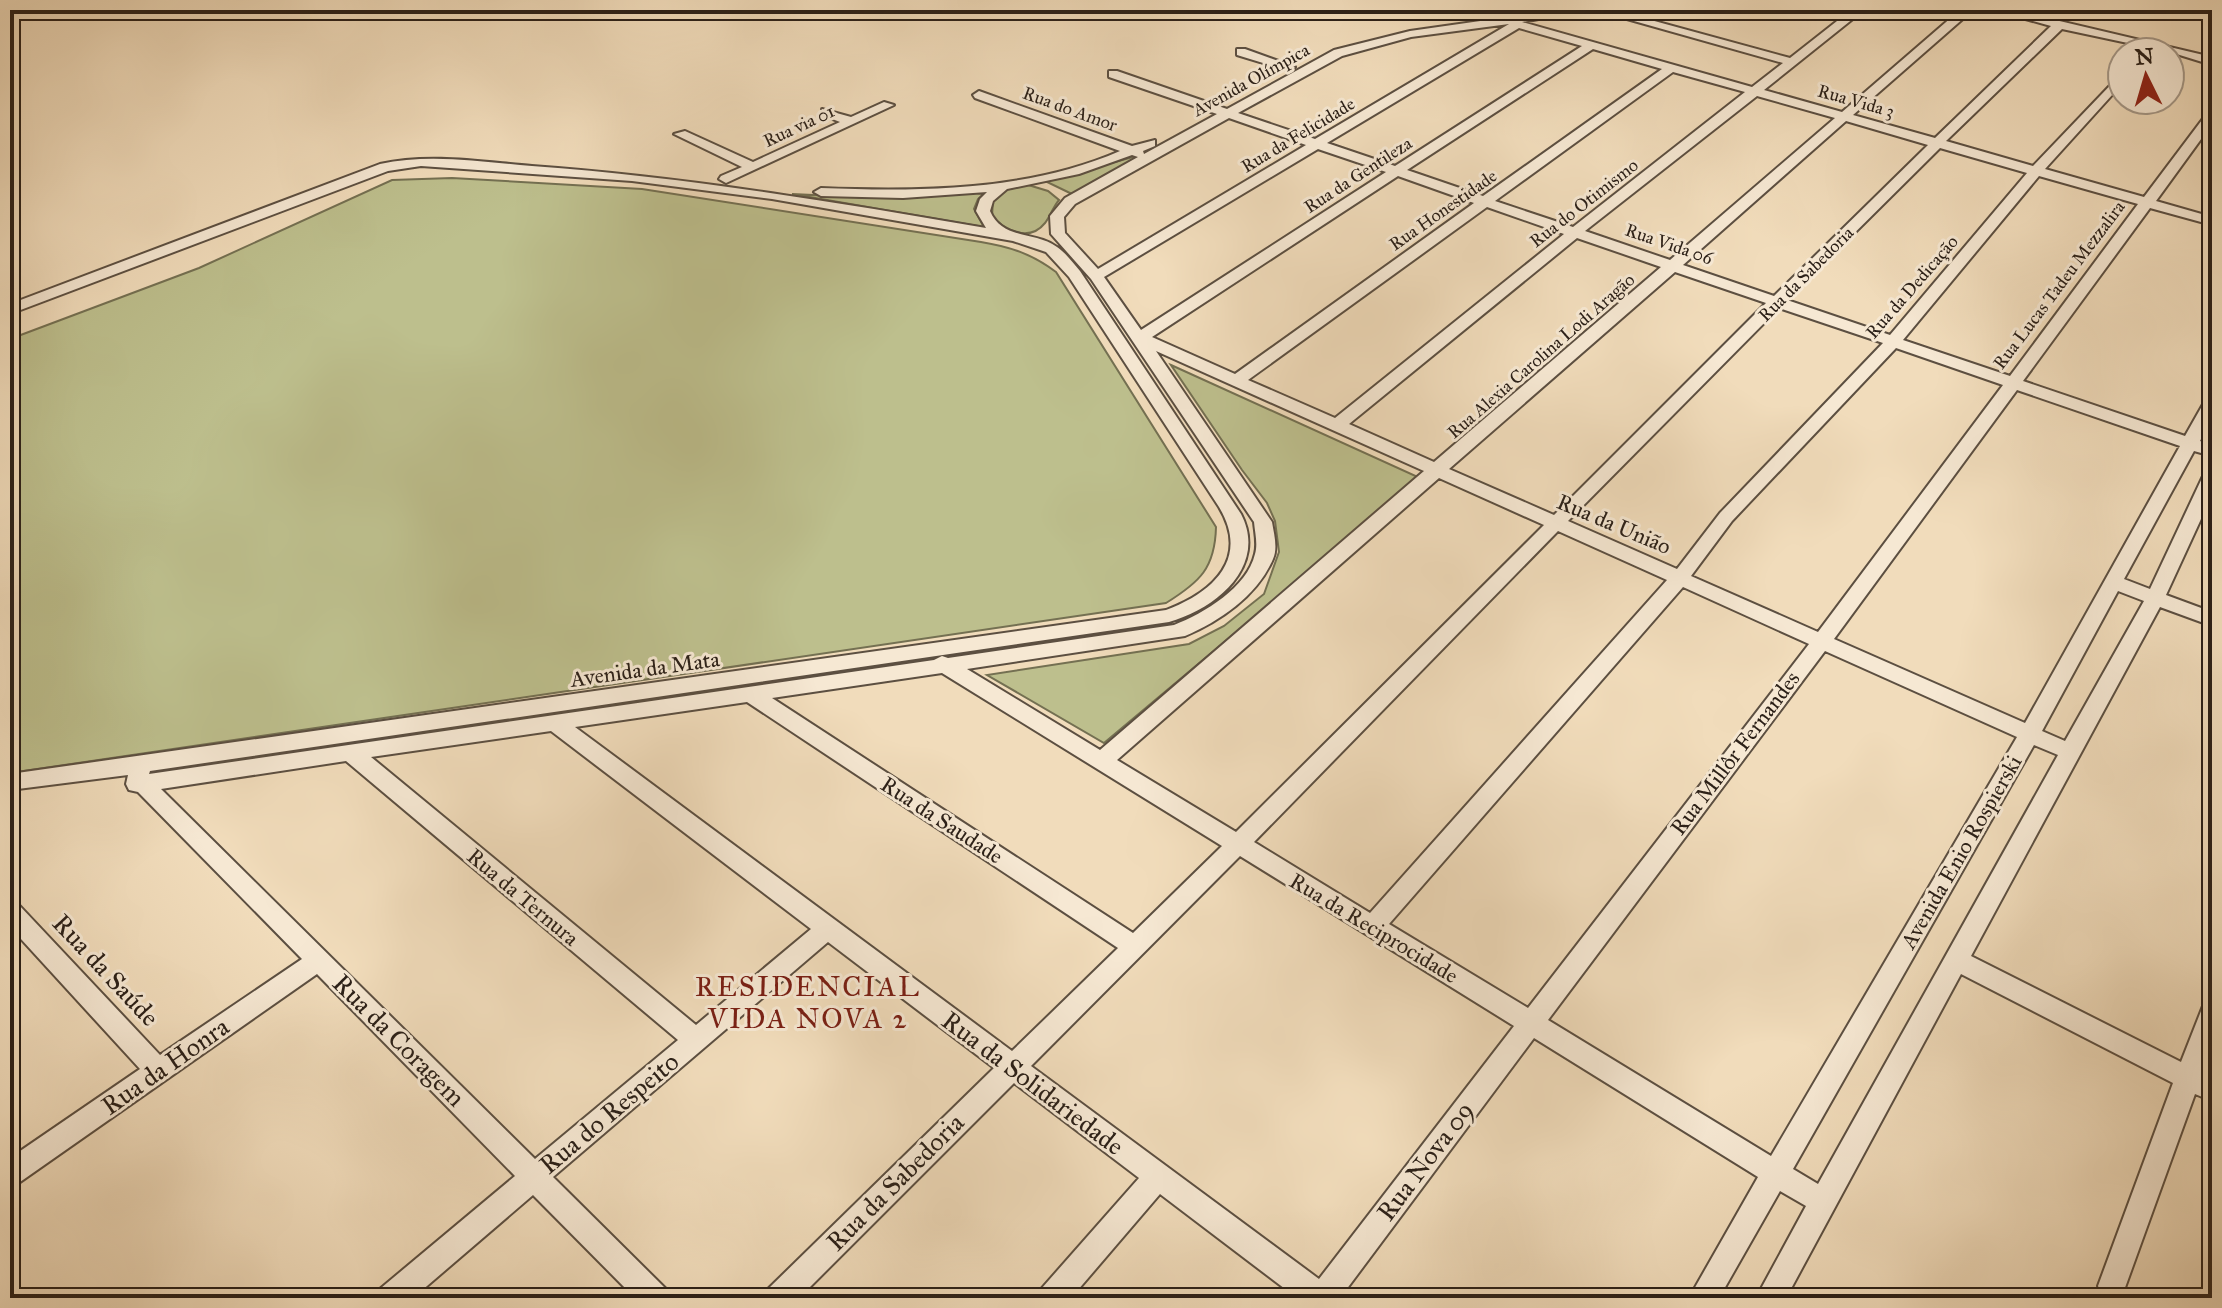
<svg xmlns="http://www.w3.org/2000/svg" width="2222" height="1308" font-family="'IM FELL Great Primer',serif">
<style>
.green{fill:#bdbf8d;stroke:#747052;stroke-width:2}
.lines{fill:none;stroke-linecap:round;stroke-linejoin:round}
.minor-casing{stroke:#5c4f41;stroke-width:4}
.minor{fill:#f6e8d3;fill-rule:evenodd}
.labels{text-anchor:middle;dominant-baseline:central;stroke-width:6;stroke-linejoin:round;paint-order:stroke}
.far-street-label{font-size:18px;fill:#2b2018;stroke:#f6e8d3}
.street-label{font-size:22px;fill:#2b2018;stroke:#f6e8d3}
.near-street-label{font-size:26px;fill:#2b2018;stroke:#f6e8d3}
.near-neighbourhood-label{font-size:28px;letter-spacing:2px;fill:#7a1f14;stroke:#f6e8d3}
</style>
<rect width="100%" height="100%" fill="#f1dcbb"/>
<filter id="stains"><feTurbulence type="fractalNoise" baseFrequency=".0025" numOctaves="4"/><feColorMatrix values="0 0 0 0 .2 0 0 0 0 .09 0 0 0 0 .02 0 0 0 .5 -.17"/></filter>
<radialGradient id="worn" r=".72"><stop offset=".6" stop-color="#630" stop-opacity="0"/><stop offset="1" stop-color="#630" stop-opacity=".3"/></radialGradient>
<g class="green">
<polygon points="1133,157 1136,158 1072,194 1045,181"/>
<path d="M452 178 642 189 981 242C1011 247 1032 254 1056 272L1216 527C1215 568 1200 582 1166 603L10 773V339L199 268 392 180Z"/>
<path d="M1025 184 1048 191 1059 200C1053 207 1050 217 1045 223 1029 243 1004 230 992 216L993 201 1007 189Z"/>
<polygon points="988,190 978,199 974,209 984,227 792,194 876,198"/>
<polygon points="1171,365 1420,478 1104,743 987,675 1189,644 1224,626 1264,594 1279,552 1275,521 1267,503 1242,470"/>
</g>
<g class="lines">
<g class="minor-casing">
<g id="minor">
<path d="M1557 10H1587L1522 22 1752 87 1783 63 1595 10H1614L1790 58 1851 10H1864L1764 90 1842 112 1960 10H1973L1853 115 1935 138 2051 26 1993 10H2013L2212 57V65L2170 52 2062 29 1946 141 2033 166 2122 73V84L2045 169 2144 197 2208 112 2212 111V124L2156 201 2212 217V225L2150 208 2023 381 2185 436 2206 399 2212 398V418L2200 441 2212 445V456L2194 451 2124 579 2150 589 2203 476 2212 471V495L2166 595 2212 612V626L2160 607 1971 956 2181 1062 2203 1006 2212 1002V1048L2203 1073 2212 1077V1101L2195 1094 2122 1296H2102L2098 1286 2173 1083 1961 974 1786 1298H1756L1806 1206 1780 1191 1719 1298H1689L1758 1177 1534 1038 1340 1298H1297L1160 1194 1071 1298H1038L1042 1288 1139 1178 1014 1083 799 1298H765L769 1288 994 1068 828 942 553 1177 665 1288 669 1298H635L533 1195 413 1298H377L381 1288 515 1176 317 974 20 1182 10 1185V1158L140 1069 10 927V902L18 904 160 1055 302 959 138 792 129 790 126 784 128 775 10 790V774L1166 610C1214 592 1250 558 1219 507L1069 277 1046 252 1013 241 772 199 632 181 421 166 388 171 10 314V304L380 164C430 153 482 162 532 166 685 177 835 202 986 228L976 211 980 199 987 192 903 198 821 196 814 192 821 188C920 192 1028 191 1120 151L975 98 973 95 979 91 1132 146 1155 140V146L1143 151 1144 154 1217 114 1109 77V71H1117L1227 109 1334 50 1410 31ZM1509 24 1315 139 1238 113 1342 56 1411 37ZM1519 28 1582 46 1395 166 1327 143ZM1593 49 1662 69 1483 196 1407 170ZM1673 72 1745 92 1573 227 1495 201ZM1757 96 1835 118 1670 260 1585 231ZM1229 118 1306 145 1098 269 1065 233 1064 217 1075 204ZM1846 121 1928 145 1774 296 1683 265ZM1940 148 2027 173 1890 335 1787 300ZM1318 149 1386 172 1141 330 1104 277ZM1132 155 1138 157 1065 198 1050 216 1051 234 1091 279 1254 522C1255 533 1258 544 1255 554 1247 588 1204 613 1174 625L948 658 942 656 934 660 149 774 150 771 1169 622C1216 609 1268 566 1241 514L1080 271C1073 263 1066 253 1057 247 1035 231 1002 240 990 211L993 201 1007 189 1079 174ZM1398 176 1474 203 1235 374 1152 337ZM2039 176 2138 204 2010 376 1903 340ZM1487 207 1564 234 1335 418 1248 380ZM1577 238 1661 267 1434 462 1349 424ZM1675 272 1766 303 1554 515 1449 469ZM1779 308 1883 343 1720 513 1677 569 1568 521ZM1896 348 2003 385 1818 632 1691 576 1732 521ZM1156 351 1424 471 1100 750 967 669 1185 636C1220 621 1257 596 1273 559 1278 548 1274 534 1272 522ZM2017 390 2180 446 2025 723 1834 639ZM1439 478 1544 525 1236 832 1117 760ZM1558 531 1667 580 1370 913 1254 842ZM1683 587 1809 644 1528 1008 1389 924ZM2118 591 2144 601 2065 741 2042 731ZM1825 651 2017 737 1771 1156 1548 1020ZM942 673 1222 846 1133 933 772 698ZM747 702 1118 948 1012 1051 575 727ZM551 731 811 929 696 1025 371 757ZM2034 745 2058 755 1818 1184 1793 1169ZM346 761 678 1040 535 1159 161 789ZM1240 856 1514 1026 1319 1279 1031 1066Z"/>
<polygon points="1237,49 1245,49 1295,67 1289,71 1237,55"/>
<polygon points="884,102 894,105 726,183 719,179 721,176 742,167 674,134 685,131 753,162 840,122 822,115 822,109 851,117"/>
</g>
</g>
<use href="#minor" class="minor"/>
</g>
<g class="labels">
<g class="far-street-label">
<text transform="translate(1251 80) rotate(-29)">Avenida Olímpica</text>
<text transform="translate(1856 101) rotate(16)">Rua Vida 3</text>
<text transform="translate(1070 109) rotate(20)">Rua do Amor</text>
<text transform="translate(799 126) rotate(-25)">Rua via 01</text>
<text transform="translate(1298 135) rotate(-31)">Rua da Felicidade</text>
<text transform="translate(1358 175) rotate(-33)">Rua da Gentileza</text>
<text transform="translate(1584 203) rotate(-38)">Rua do Otimismo</text>
<text transform="translate(1443 210) rotate(-35)">Rua Honestidade</text>
<text transform="translate(1669 244) rotate(19)">Rua Vida 06</text>
<text transform="translate(1806 274) rotate(-45)">Rua da Sabedoria</text>
<text transform="translate(2059 285) rotate(-53)">Rua Lucas Tadeu Mezzalira</text>
<text transform="translate(1912 287) rotate(-49)">Rua da Dedicação</text>
<text transform="translate(1541 356) rotate(-41)">Rua Alexia Carolina Lodi Aragão</text>
</g>
<g class="street-label">
<text transform="translate(1614 524) rotate(23)">Rua da União</text>
<text transform="translate(645 669) rotate(-8)">Avenida da Mata</text>
<text transform="translate(1735 753) rotate(-53)">Rua Millôr Fernandes</text>
<text transform="translate(942 820) rotate(33)">Rua da Saudade</text>
<text transform="translate(1961 852) rotate(-60)">Avenida Enio Rospierski</text>
<text transform="translate(523 897) rotate(40)">Rua da Ternura</text>
<text transform="translate(1374 928) rotate(31)">Rua da Reciprocidade</text>
</g>
<g class="near-street-label">
<text transform="translate(106 970) rotate(47)">Rua da Saúde</text>
<text transform="translate(399 1040) rotate(45)">Rua da Coragem</text>
<text transform="translate(165 1066) rotate(-35)">Rua da Honra</text>
<text transform="translate(1033 1083) rotate(37)">Rua da Solidariedade</text>
<text transform="translate(609 1113) rotate(-40)">Rua do Respeito</text>
<text transform="translate(1425 1161) rotate(-53)">Rua Nova 09</text>
<text transform="translate(895 1182) rotate(-45)">Rua da Sabedoria</text>
</g>
<g class="near-neighbourhood-label">
<text x="808" y="986">RESIDENCIAL<tspan x="808" dy="32">VIDA NOVA 2</tspan></text>
</g>
</g>
<rect width="2222" height="1308" fill="none" stroke="#f1dcbb" stroke-width="40"/>
<rect x="12" y="12" width="2198" height="1284" fill="none" stroke="#2b2018" stroke-width="4"/>
<rect x="20" y="20" width="2182" height="1268" fill="none" stroke="#2b2018" stroke-width="2"/>
<g transform="translate(2146 76) rotate(355)"><circle r="38" fill="#f6e8d3" stroke="#a59888" stroke-width="2"/>
<path d="M0-6L14 30L0 20L-14 30Z" fill="#8f2418"/>
<text y="-12" font-size="22" font-weight="bold" text-anchor="middle" fill="#2b2018">N</text>
</g>
<rect width="100%" height="100%" filter="url(#stains)"/>
<rect width="100%" height="100%" fill="url(#worn)"/>
</svg>
